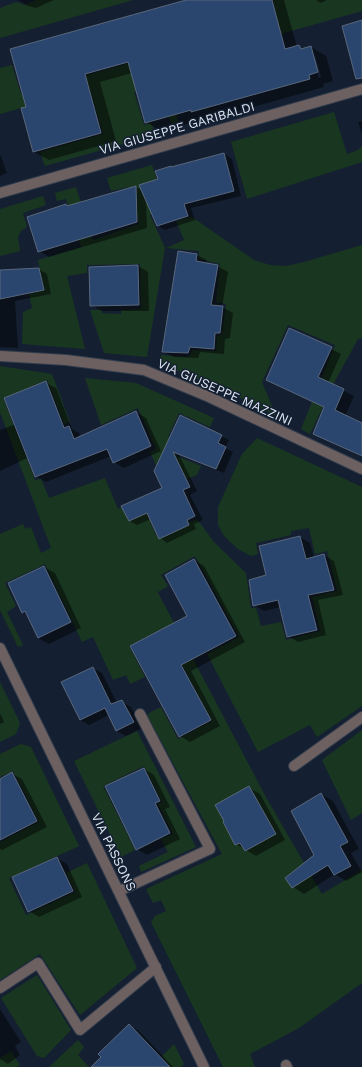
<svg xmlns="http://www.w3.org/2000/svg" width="362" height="1067" font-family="'Work Sans',sans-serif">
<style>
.green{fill:#193720}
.shadow{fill:#0007;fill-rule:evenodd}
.building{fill:#2b466e;stroke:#59677c}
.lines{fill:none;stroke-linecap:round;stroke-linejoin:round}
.service-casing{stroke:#313c4c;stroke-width:12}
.minor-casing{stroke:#313c4c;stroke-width:12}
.tertiary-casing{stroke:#313c4c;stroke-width:12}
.service{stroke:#6d6061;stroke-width:10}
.minor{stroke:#6d6061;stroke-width:10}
.tertiary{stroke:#6d6061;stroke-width:10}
.labels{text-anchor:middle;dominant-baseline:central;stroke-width:3;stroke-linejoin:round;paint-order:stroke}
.street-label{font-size:13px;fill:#e0e8f4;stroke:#142031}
</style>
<rect width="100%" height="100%" fill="#142031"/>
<g class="green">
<polygon points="36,0 133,0 0,38 0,8 16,2 25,5"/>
<polygon points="273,0 362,0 362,11 163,67 180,128 173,130 160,85 134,92 144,125 152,123 155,135 45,166 40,152 103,134 90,89 0,114 0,68 12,65 21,94 278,21"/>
<polygon points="334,112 347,154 358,150 362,146 362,162 247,199 231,142"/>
<polygon points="152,165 162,196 158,211 150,215 165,248 147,357 104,353 90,310 101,310 102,313 121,314 121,310 141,309 140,264 87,265 87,273 67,276 85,349 22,344 23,312 32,308 29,294 44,290 38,260 81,247 66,199 57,201 55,193 76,187 93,240 139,224 128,187 111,191 107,178"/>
<polygon points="43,196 46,205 23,213 27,227 21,231 18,237 20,251 0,256 0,209"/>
<polygon points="192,217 254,260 270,265 286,266 304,262 362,245 362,338 358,339 335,381 310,434 301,429 335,345 288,325 262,382 276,416 241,398 160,363 161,355 188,357 193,350 216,351 217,336 222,334 226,304 216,302 220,264 199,259 199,251 166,248 184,240 176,221"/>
<polygon points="0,366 52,374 70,422 64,424 47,380 3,398 35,480 41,479 49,498 105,478 118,509 157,491 167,514 150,522 157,537 197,519 214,542 246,573 251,608 256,608 261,626 281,622 286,640 320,631 312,597 337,591 327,551 315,554 309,528 291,531 291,535 256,543 258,554 251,556 238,549 224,536 218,525 218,507 242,454 257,438 362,487 362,706 317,737 310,725 258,752 207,654 239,637 195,556 161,575 168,586 158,592 155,587 267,799 322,894 362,870 362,983 299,1028 250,1054 255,1067 223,1067 151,922 155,916 166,911 161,900 153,903 146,889 222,854 147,715 151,712 161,707 178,739 212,721 163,628 129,646 145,677 130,684 126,675 113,680 93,637 82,642 45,564 5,583 16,606 7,612 23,645 18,647 0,610 0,534 23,524 25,529 31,527 41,553 51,548 0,412"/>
<polygon points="85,378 136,383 214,418 210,427 179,413 168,437 171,439 178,448 176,456 201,466 197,475 182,481 171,459 156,465 150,452 156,449 138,408 101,425"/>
<polygon points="0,682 20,723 16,734 0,742"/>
<polygon points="362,730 362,813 351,820 322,760"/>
<polygon points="137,731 196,847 141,872 139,866 168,852 161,839 173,834 158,804 162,802 144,766 103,786 135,850 121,857 74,761"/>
<polygon points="21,744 31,747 79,846 9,878 26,915 75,892 66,873 87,863 137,968 80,1015 40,954 0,980 0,842 39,822 13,771 0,777 0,754"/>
<polygon points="37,975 71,1030 44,1058 37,1056 1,998"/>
<polygon points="78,1040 84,1047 78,1055 89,1067 49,1067"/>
<polygon points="174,1044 184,1064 181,1067 169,1067 170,1066 162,1056"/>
<polygon points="11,1051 20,1065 17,1067 0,1067 0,1058"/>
</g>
<g class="shadow">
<polygon points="18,0 54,0 36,8 28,6"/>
<path d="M189 0H284L297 47 304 49 311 47 326 56 333 81 323 84 324 87 207 120 205 119 161 131 146 122 132 73 100 82 116 141 49 160 34 152 27 107ZM313 56H315L321 77 319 78Z"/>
<polygon points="316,0 327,0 321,3"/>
<polygon points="362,121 362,134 358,122"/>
<polygon points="0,154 7,173 0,176"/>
<polygon points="224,154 232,159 241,196 191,208 195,220 165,230 158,226 146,199 147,228 49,257 39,251 66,205 69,207 136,187 143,191 159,180 173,168"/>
<polygon points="197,255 207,260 206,264 217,266 228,272 222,307 233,313 230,338 225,339 224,354 200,352 198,358 174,357 163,352"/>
<polygon points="138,266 148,272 149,311 102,311 91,305"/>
<polygon points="39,269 47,274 51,294 15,301 18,348 0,347 0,271"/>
<polygon points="290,329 341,354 328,383 354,396 345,416 362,424 362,457 314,434 325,408 267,379"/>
<polygon points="46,383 56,388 72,429 79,433 80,437 136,412 146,418 161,451 124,468 114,462 111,456 46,482 36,476 29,457 0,471 0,430 16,424"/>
<polygon points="180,416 229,440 225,448 233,452 224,473 179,455 197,491 190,495 203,520 194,524 196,529 167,543 160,538 151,519 137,525 130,521 163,488"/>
<polygon points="300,537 310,543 314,558 324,555 334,561 343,595 318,600 326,635 298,642 288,636 281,607 264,611 254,605 267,575"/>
<polygon points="194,560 204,566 245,642 191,671 220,726 190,742 180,736 132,647 189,617"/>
<polygon points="44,567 55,573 81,628 49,644 38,638 27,614 23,612"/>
<polygon points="93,668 102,673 117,703 122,702 131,707 142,728 126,736 117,731 109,715 89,725 80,720"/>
<polygon points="0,713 4,722 0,724"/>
<polygon points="144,769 154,775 170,807 165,809 180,839 147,855 137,849"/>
<polygon points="12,774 22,779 47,827 2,850 0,849 0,780"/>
<polygon points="249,788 260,794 285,840 256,856 236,844"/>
<polygon points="321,794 333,801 359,849 351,853 362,872 346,881 335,874 304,894 293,887 315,855"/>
<polygon points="57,858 67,864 82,897 39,917 29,911"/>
<polygon points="0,1009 21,1042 15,1046 20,1055 8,1064 0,1059"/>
<polygon points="129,1026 139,1031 173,1067 93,1067"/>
</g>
<g class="building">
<polygon points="186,0 272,0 285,49 299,45 301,49 311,46 318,72 309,75 310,79 191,112 191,110 145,123 128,62 85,74 101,133 33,152 21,108 26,107 10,49"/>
<polygon points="362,20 362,78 356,79 342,26"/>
<polygon points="224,153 234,191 184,204 188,216 157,226 139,185 158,179 155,171 171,166 171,167"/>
<polygon points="136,186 137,222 38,252 27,217 66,204 67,206"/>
<polygon points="178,251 197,254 196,261 218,265 211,305 223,306 220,333 215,333 214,349 190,347 188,353 162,352"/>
<polygon points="138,265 139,305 90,306 89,267"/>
<polygon points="39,268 44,290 0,299 0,270"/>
<polygon points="289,328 332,347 318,377 344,389 335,410 362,423 362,456 313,434 324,407 266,380"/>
<polygon points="46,381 64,428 69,426 74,439 136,411 151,446 113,463 107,449 35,477 4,398"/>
<polygon points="180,415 222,435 218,443 226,447 216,469 173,452 190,487 183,490 195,516 187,520 189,525 159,539 147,513 129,521 121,506 162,488 154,471"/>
<polygon points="300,536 306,559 324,554 334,590 308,595 317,630 287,637 278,600 253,606 249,580 266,575 259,546"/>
<polygon points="194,559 236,636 181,665 211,720 179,737 130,646 187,616 165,575"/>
<polygon points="44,566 71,622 38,638 25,611 22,613 8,583"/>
<polygon points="93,667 111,704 122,700 134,722 116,731 105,708 80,720 61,682"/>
<polygon points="144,768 160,801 155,803 170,833 136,850 105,786"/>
<polygon points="12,772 37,821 0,840 0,779"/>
<polygon points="249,786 276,834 245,851 240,843 235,845 223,822 224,821 215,805"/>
<polygon points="321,793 348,842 340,846 351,866 334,875 328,865 292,888 285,878 314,855 291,811"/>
<polygon points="57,857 73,891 28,912 12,877"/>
<polygon points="129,1024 170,1067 91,1067 101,1057 98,1054"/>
</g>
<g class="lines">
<g class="service-casing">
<g id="service">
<polyline points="119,891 210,849 140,714"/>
<polyline points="0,988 38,963 80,1030 156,967"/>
<polyline points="286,1065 287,1067"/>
</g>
</g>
<g class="minor-casing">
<g id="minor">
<polyline points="0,193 362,89"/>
<polyline points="0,356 66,360 144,370 209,397 362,469"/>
<polyline points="294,766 362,717"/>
</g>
</g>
<g class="tertiary-casing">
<polyline id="tertiary" points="0,648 204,1067"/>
</g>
<use href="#service" class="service"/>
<use href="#minor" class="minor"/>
<use href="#tertiary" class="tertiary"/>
</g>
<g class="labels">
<g class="street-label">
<text transform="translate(177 128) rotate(-16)">VIA GIUSEPPE GARIBALDI</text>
<text transform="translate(225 392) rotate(24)">VIA GIUSEPPE MAZZINI</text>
<text transform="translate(114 852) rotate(64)">VIA PASSONS</text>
</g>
</g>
</svg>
